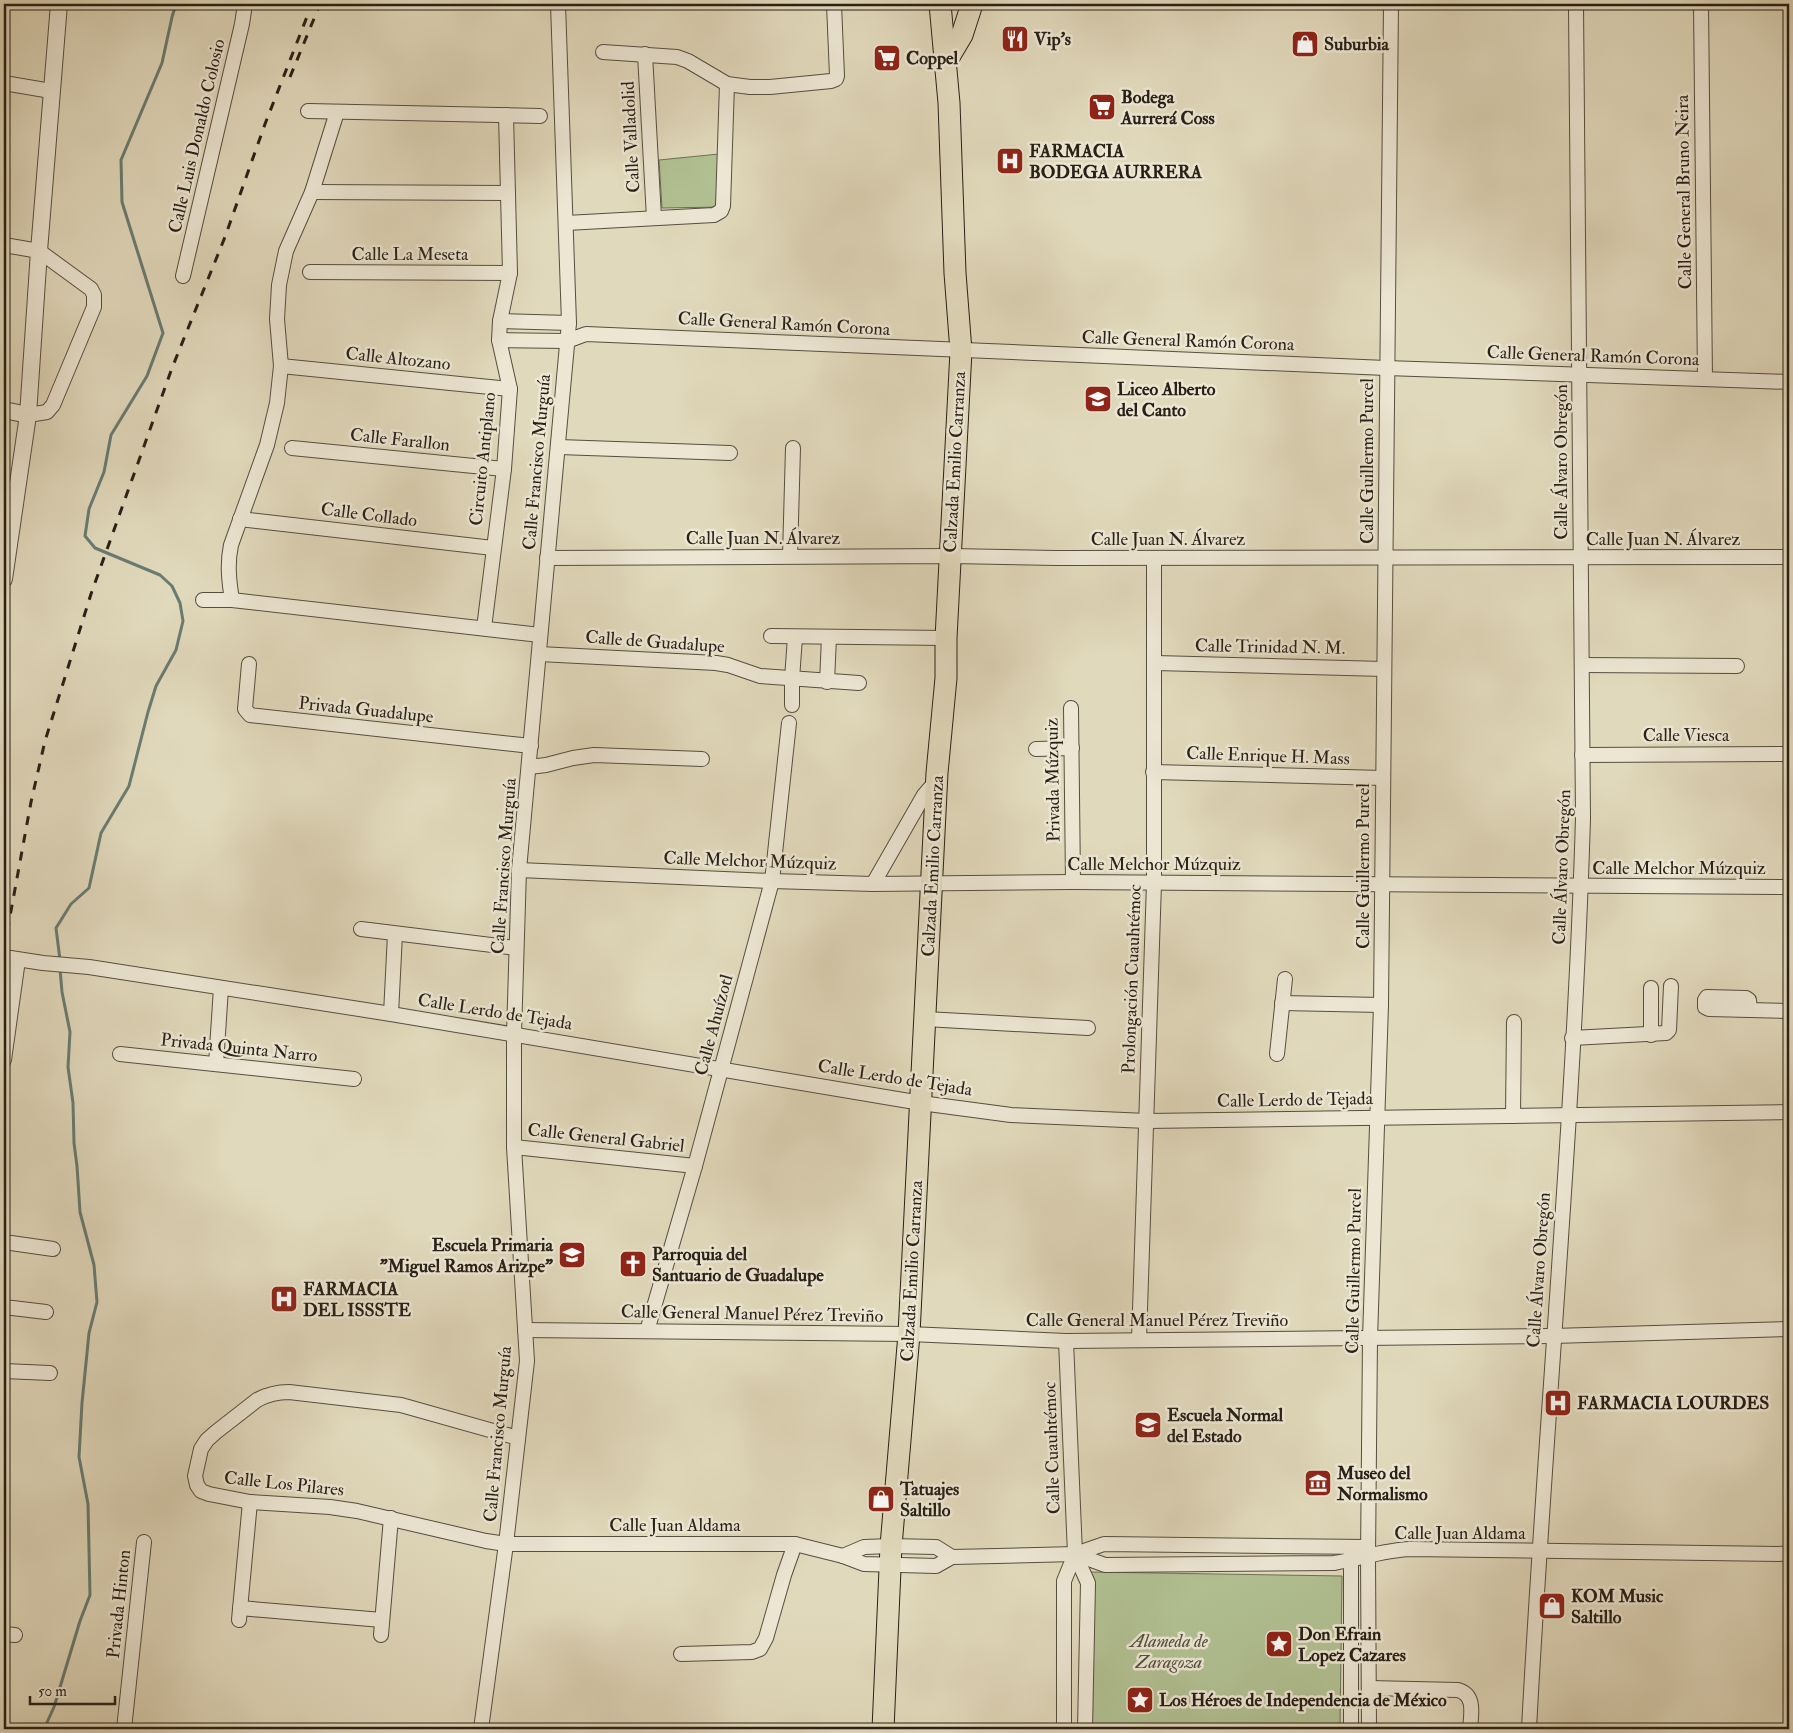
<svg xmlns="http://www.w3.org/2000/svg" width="1793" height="1733" font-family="'IM FELL Double Pica',serif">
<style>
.green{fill:#b1c092;stroke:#6c7054}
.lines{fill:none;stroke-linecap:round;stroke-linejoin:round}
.stream{stroke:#697c72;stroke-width:3}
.minor-casing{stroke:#564e40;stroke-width:16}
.tertiary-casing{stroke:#564e40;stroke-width:18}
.primary-casing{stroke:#282017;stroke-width:23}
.minor{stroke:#ece6d3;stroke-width:14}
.tertiary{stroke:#ece6d3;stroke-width:16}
.primary{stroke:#e1d9bc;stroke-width:21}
.rail{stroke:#282017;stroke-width:3;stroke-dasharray:9 9;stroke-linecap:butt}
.labels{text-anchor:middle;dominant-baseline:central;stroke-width:5;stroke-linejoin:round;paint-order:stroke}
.poi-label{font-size:18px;font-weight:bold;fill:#282017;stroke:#ece6d3;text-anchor:start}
.street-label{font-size:18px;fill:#282017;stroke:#ece6d3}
.park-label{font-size:18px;font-style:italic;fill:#51503c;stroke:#ece6d3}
</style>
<rect width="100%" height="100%" fill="#e1d9bc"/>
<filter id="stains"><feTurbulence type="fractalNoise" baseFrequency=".004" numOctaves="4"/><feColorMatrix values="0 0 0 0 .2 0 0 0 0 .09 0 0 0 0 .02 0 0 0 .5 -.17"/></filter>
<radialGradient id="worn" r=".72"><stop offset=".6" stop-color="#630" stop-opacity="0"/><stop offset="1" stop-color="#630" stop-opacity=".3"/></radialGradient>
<g class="green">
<polygon points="719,154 720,207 662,208 659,160"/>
<polygon points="1091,1572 1342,1576 1340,1729 1090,1729"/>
</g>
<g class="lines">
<g class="stream">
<polyline points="60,960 56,928 71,904 89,888 101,833 129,786 148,712 156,686 176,650 183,621 180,603 172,586 160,575 95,548 85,536 89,509 104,472 111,435 147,376 163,333 122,202 121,160 162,63 172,17 176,4"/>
<polyline points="44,1729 54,1707 80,1621 90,1595 88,1504 79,1457 82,1403 89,1333 97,1302 94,1265 80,1212 77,1166 74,1143 73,1103 68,1067 70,1032 62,992 60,969"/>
</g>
<g class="minor-casing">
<g id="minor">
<polyline points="1701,4 1705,379"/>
<polyline points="603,52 677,57 688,61 727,84 750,87 770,87 831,81 836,79 837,76 834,4"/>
<polyline points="645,54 654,218"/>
<polyline points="4,83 51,91"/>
<polyline points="308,111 540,116"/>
<polyline points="312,192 508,193"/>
<polyline points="566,223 714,215 721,211 723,206 727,84"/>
<polyline points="4,245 39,251 91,289 94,295 94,307 53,405 47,412 28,415"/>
<polyline points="310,272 510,273"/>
<polyline points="183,276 242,24 245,4"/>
<polyline points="500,321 569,323"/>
<polyline points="499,340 567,341 586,334 1386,368 1789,382"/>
<polyline points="281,366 510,389"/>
<polyline points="559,447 730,453"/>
<polyline points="292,448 504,469"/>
<polyline points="240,519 493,548"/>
<polyline points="790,556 793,448"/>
<polyline points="547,558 951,556 1056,558 1789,557"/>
<polyline points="203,600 232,600 540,635"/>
<path d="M232 600C229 581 227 564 231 545L267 445 277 403 281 366 277 319 279 285 286 251 312 192 337 112"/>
<polyline points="484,628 504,469 510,389 499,340 500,321 510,273 506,115"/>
<polyline points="771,636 946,638"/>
<polyline points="539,654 716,663 728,665 760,676 859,683"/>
<polyline points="1155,663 1384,669"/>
<polyline points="249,664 245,709 250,715 531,746"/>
<polyline points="1582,665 1737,666"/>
<polyline points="827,682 829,637"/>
<polyline points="792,705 792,679 795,637"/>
<polyline points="1071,708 1073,882"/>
<polyline points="1036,749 1072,748"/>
<polyline points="1582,755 1789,754"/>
<polyline points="529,767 546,765 573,758 594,755 702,759"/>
<polyline points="1153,772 1383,778"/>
<polyline points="519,870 772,881 873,884 1073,882 1789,887"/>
<polyline points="873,884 924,795 937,780"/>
<polyline points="361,929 516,948"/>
<polyline points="4,957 43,963 89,967 391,1014 921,1103 1011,1115 1147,1121 1789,1112"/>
<polyline points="1282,1003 1381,1005"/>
<polyline points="1750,1010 1749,1000 1746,998 1707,997 1705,1000 1705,1007 1709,1009 1789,1011"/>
<polyline points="391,1014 395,934"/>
<polyline points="925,1019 1088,1028"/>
<polyline points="1651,1035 1651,988"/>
<polyline points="1572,1038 1666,1033 1669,1030 1671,986"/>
<polyline points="120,1054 354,1079"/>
<polyline points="1277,1054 1285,979"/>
<polyline points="4,1060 18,960"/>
<polyline points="216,1064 221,988"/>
<polyline points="1513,1116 1514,1022"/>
<polyline points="514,1147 695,1166"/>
<polyline points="4,1242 53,1249"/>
<polyline points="4,1307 46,1312"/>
<polyline points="525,1330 909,1334 1066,1341 1553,1336 1789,1329"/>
<polyline points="647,1331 695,1166 772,881 789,723"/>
<polyline points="1139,1340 1154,883 1154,558"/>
<polyline points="1066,1341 1075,1554 1088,1583 1085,1729"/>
<polyline points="4,1371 50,1373"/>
<path d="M518 1438 401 1405 289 1392C277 1392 268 1394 257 1400L216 1432 207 1440 201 1449 195 1476 197 1485 201 1491 209 1494 250 1502 330 1507 357 1511 486 1541 506 1544H795L843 1556 864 1564 936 1566 952 1557 1075 1554 1104 1544 1368 1547"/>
<path d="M1075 1554 1105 1565 1334 1563C1359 1559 1384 1550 1410 1549L1789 1554"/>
<polyline points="843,1556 864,1547 891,1546 936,1547 952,1557"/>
<polyline points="240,1608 382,1620"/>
<polyline points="239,1620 250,1502"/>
<polyline points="4,1634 15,1635"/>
<polyline points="381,1635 391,1518"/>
<polyline points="681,1654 752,1652 760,1649 766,1638 784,1575 795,1544"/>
<path d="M1369 1688 1458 1690C1476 1695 1471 1715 1470 1729"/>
<polyline points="124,1729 144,1542"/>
<polyline points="481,1729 506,1544 527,1361 514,1147 514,1034 519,870 569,323 558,4"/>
<polyline points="1064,1729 1064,1581 1075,1554"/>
<polyline points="1351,1729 1351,1553"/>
<polyline points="1369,1729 1368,1557 1370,1339 1381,1005 1391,4"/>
<path d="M1529 1729C1545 1425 1574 1122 1583 818L1576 4"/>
</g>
</g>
<g class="tertiary-casing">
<g id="tertiary">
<polyline points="4,410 28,415"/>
<polyline points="4,579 28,415 39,251 59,4"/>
</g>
</g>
<g class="primary-casing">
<g id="primary">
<polyline points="946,62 962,35 972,4"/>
<polyline points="883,1729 891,1546 909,1334 937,773 946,678 946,638 961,351 955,273 949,103 940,4"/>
</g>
</g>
<use href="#minor" class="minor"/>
<use href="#tertiary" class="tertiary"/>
<use href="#primary" class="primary"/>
<g class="rail">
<polyline points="290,77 320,4"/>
<polyline points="4,949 31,802 45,741 91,594 172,368 225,237 265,124 312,4"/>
</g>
</g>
<defs>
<g id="restaurant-square" transform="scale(1.4375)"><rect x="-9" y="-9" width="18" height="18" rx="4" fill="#8f2418" stroke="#ece6d3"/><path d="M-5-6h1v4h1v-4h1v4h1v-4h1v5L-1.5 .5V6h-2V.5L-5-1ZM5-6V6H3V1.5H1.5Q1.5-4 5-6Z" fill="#fff"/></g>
<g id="shop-square" transform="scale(1.4375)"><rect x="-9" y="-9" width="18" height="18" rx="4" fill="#8f2418" stroke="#ece6d3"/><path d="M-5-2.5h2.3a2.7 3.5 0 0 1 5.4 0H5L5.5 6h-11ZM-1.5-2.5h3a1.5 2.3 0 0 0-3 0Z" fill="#fff"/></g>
<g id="supermarket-square" transform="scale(1.4375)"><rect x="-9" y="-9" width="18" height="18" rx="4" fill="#8f2418" stroke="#ece6d3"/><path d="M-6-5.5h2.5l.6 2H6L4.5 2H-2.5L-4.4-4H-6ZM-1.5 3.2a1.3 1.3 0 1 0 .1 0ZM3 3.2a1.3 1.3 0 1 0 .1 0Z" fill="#fff"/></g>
<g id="hospital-square" transform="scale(1.4375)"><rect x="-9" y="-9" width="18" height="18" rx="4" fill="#8f2418" stroke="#ece6d3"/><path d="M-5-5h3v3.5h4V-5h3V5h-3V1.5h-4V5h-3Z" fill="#fff"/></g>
<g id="school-square" transform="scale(1.4375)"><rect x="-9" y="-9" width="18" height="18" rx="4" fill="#8f2418" stroke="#ece6d3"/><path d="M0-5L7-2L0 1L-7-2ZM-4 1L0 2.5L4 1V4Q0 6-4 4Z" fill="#fff"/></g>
<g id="church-square" transform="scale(1.4375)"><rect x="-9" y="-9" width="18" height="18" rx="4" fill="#8f2418" stroke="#ece6d3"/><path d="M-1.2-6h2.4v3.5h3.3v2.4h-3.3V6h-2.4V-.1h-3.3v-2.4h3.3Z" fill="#fff"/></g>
<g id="university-square" transform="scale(1.4375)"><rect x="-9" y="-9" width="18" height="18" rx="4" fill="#8f2418" stroke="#ece6d3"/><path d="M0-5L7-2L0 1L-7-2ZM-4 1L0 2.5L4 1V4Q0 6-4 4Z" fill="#fff"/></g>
<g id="museum-square" transform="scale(1.4375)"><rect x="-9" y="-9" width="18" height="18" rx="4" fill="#8f2418" stroke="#ece6d3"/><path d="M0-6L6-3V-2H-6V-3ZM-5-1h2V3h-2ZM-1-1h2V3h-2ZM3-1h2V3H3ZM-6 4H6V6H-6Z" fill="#fff"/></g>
<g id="sight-square" transform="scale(1.4375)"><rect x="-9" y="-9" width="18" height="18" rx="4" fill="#8f2418" stroke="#ece6d3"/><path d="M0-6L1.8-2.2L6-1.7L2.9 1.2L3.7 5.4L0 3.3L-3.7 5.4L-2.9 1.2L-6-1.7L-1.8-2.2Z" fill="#fff"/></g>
</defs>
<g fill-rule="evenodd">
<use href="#restaurant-square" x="1015" y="39"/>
<use href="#shop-square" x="1305" y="44"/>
<use href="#supermarket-square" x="887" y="58"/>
<use href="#supermarket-square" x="1102" y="107"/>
<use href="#hospital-square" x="1010" y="161"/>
<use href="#school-square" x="1098" y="399"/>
<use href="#school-square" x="572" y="1255"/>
<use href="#church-square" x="633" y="1264"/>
<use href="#hospital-square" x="284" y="1299"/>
<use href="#hospital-square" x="1558" y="1403"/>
<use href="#university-square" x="1148" y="1425"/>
<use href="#museum-square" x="1318" y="1483"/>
<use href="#shop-square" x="881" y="1499"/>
<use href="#shop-square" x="1552" y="1606"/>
<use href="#sight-square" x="1279" y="1644"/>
<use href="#sight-square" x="1140" y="1700"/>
</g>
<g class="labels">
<g class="poi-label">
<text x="1034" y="39">Vip's</text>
<text x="1324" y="44">Suburbia</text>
<text x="906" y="58">Coppel</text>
<text x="1121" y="97">Bodega<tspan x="1121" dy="21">Aurrerá Coss</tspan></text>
<text x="1029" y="151">FARMACIA<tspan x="1029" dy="21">BODEGA AURRERA</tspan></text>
<text x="1117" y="389">Liceo Alberto<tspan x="1117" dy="21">del Canto</tspan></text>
<text x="553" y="1245" text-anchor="end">Escuela Primaria<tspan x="553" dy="21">"Miguel Ramos Arizpe"</tspan></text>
<text x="652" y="1254">Parroquia del<tspan x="652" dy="21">Santuario de Guadalupe</tspan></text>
<text x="303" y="1289">FARMACIA<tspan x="303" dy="21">DEL ISSSTE</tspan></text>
<text x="1577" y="1403">FARMACIA LOURDES</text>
<text x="1167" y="1415">Escuela Normal<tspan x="1167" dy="21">del Estado</tspan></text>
<text x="1337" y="1473">Museo del<tspan x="1337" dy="21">Normalismo</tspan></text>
<text x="900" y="1489">Tatuajes<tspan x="900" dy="21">Saltillo</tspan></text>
<text x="1571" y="1596">KOM Music<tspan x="1571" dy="21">Saltillo</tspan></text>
<text x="1298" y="1634">Don Efrain<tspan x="1298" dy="21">Lopez Cazares</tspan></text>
<text x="1159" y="1700">Los Héroes de Independencia de México</text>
</g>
<g class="street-label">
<text transform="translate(197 136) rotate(-77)">Calle Luis Donaldo Colosio</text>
<text transform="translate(631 137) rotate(-93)">Calle Valladolid</text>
<text transform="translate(1684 192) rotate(-91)">Calle General Bruno Neira</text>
<text x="410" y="254">Calle La Meseta</text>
<text transform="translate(784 324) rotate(3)">Calle General Ramón Corona</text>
<text transform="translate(1188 341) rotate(2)">Calle General Ramón Corona</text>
<text transform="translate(1593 356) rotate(2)">Calle General Ramón Corona</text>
<text transform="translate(398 359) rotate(6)">Calle Altozano</text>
<text transform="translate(400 440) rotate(6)">Calle Farallon</text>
<text transform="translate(483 459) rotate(-84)">Circuito Antiplano</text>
<text transform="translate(1367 461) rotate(-90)">Calle Guillermo Purcel</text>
<text transform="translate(537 462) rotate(-85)">Calle Francisco Murguía</text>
<text transform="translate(955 462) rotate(-87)">Calzada Emilio Carranza</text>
<text transform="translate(1561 462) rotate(-90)">Calle Álvaro Obregón</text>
<text transform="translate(369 515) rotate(7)">Calle Collado</text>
<text x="763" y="538">Calle Juan N. Álvarez</text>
<text x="1168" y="539">Calle Juan N. Álvarez</text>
<text x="1663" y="539">Calle Juan N. Álvarez</text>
<text transform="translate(655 642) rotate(4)">Calle de Guadalupe</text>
<text transform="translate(1270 647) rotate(1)">Calle Trinidad N. M.</text>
<text transform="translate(366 710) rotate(6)">Privada Guadalupe</text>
<text x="1686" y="735">Calle Viesca</text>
<text transform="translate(1268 756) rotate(2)">Calle Enrique H. Mass</text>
<text transform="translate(1053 780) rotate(-91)">Privada Múzquiz</text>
<text transform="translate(750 861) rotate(2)">Calle Melchor Múzquiz</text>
<text x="1154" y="864">Calle Melchor Múzquiz</text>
<text transform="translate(504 866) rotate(-86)">Calle Francisco Murguía</text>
<text transform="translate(933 866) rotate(-87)">Calzada Emilio Carranza</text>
<text transform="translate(1363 866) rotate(-90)">Calle Guillermo Purcel</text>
<text transform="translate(1562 867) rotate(-88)">Calle Álvaro Obregón</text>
<text x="1679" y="868">Calle Melchor Múzquiz</text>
<text transform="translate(1132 979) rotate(-88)">Prolongación Cuauhtémoc</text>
<text transform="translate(495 1012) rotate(9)">Calle Lerdo de Tejada</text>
<text transform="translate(714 1025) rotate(-75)">Calle Ahuízotl</text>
<text transform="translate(239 1048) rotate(6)">Privada Quinta Narro</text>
<text transform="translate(895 1078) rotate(9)">Calle Lerdo de Tejada</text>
<text transform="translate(1295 1100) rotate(-1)">Calle Lerdo de Tejada</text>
<text transform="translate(606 1138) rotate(6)">Calle General Gabriel</text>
<text transform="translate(1539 1270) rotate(-86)">Calle Álvaro Obregón</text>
<text transform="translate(912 1271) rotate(-87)">Calzada Emilio Carranza</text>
<text transform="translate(1354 1271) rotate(-89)">Calle Guillermo Purcel</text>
<text transform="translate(752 1314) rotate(1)">Calle General Manuel Pérez Treviño</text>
<text x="1157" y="1320">Calle General Manuel Pérez Treviño</text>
<text transform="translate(498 1434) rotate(-85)">Calle Francisco Murguía</text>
<text transform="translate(1052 1448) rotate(-92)">Calle Cuauhtémoc</text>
<text transform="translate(284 1484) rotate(6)">Calle Los Pilares</text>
<text x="675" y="1525">Calle Juan Aldama</text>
<text x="1460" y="1533">Calle Juan Aldama</text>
<text transform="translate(119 1604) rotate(-84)">Privada Hinton</text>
</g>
<g class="park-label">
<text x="1169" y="1641">Alameda de<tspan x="1169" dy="21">Zaragoza</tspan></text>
</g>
</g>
<rect width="1793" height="1733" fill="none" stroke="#e1d9bc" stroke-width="20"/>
<rect x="5" y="5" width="1783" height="1723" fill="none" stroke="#282017" stroke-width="2.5"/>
<rect x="10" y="10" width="1773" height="1713" fill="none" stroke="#282017"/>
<path d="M30 1696v8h85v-8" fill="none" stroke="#282017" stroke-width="2.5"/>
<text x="38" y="1696" font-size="15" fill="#282017" stroke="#ece6d3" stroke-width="4" paint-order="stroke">50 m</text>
<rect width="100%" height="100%" filter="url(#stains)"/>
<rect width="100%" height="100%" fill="url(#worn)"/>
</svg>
